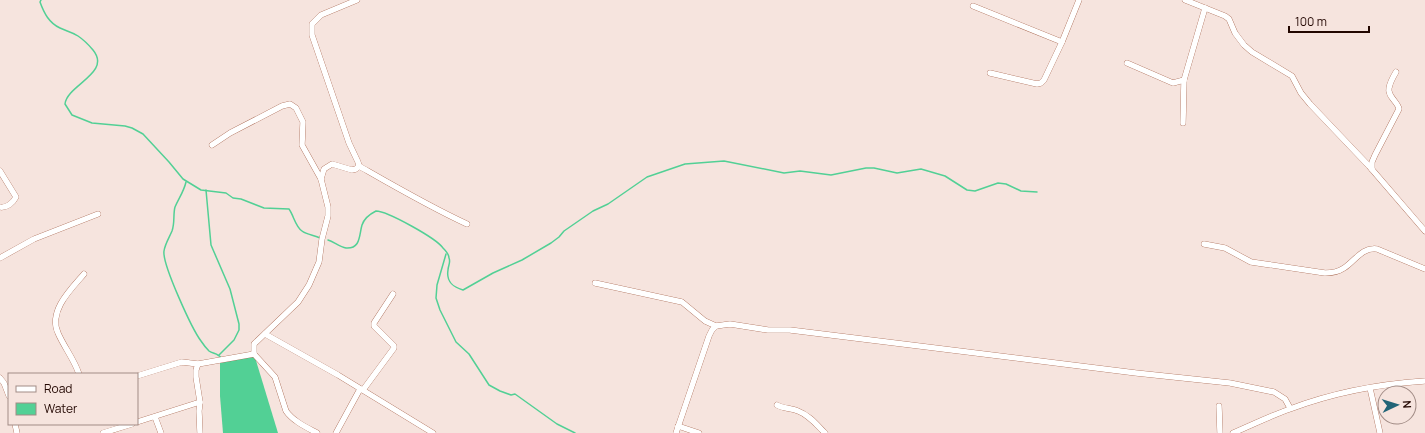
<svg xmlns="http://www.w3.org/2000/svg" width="1425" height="433" font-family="Manrope,sans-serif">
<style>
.water{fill:#52d095}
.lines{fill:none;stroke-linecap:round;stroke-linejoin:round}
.stream{stroke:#52d095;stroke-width:1.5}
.street-casing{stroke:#9d543a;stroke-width:6}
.street{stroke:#fff;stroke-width:5.5}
</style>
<rect width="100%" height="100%" fill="#f6e4de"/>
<polygon class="water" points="254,354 278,433 223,433 220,396 220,360"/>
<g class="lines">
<g class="stream">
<path d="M41 0 40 2C44 13 49 23 60 28 66 31 72 32 78 36 84 40 88 44 93 50 112 73 67 85 65 104L72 115 92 123 125 126 132 128 143 134 169 162 183 179 201 190 226 193 233 198 241 199 264 208 289 209C294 216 295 226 302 231 307 235 315 235 320 238"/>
<path d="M186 182C184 191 179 198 175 207 173 214 175 223 172 231 169 238 165 244 164 251 162 264 192 329 201 341 203 344 206 348 209 351 213 354 218 353 221 358"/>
<polyline points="206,190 211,245 230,289 239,324 239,330 234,340 219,355"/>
<path d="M328 240C334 242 340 247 346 248 361 249 359 235 362 225 364 219 370 214 376 211 387 211 436 238 443 248 445 250 449 255 449 258 451 262 448 266 448 270 446 282 453 287 463 290L493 273 522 260 551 243 559 237 564 231 593 211 608 204 647 177 685 164 724 161 784 173 800 171 831 175 866 168H874L897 173 921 169 945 176 967 190 975 191 998 183 1006 184 1021 191 1037 192"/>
<polyline points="446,254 437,285 436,298 440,310 456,342 469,354 489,385 500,391 511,395 515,394 557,424 575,433"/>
</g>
<g class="street-casing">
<g id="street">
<polyline points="1185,0 1225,16 1229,19 1235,33 1244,45 1252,52 1292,76 1301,93 1310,104 1369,166 1425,231"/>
<polyline points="973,6 1062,42 1079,0"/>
<polyline points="1127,63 1173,83 1184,80"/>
<polyline points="990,73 1037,84 1041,83 1044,80 1062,42"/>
<polyline points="1183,123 1184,80 1205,8"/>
<polyline points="212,145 230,133 282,106 290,104 296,108 303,122 302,145 321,179 328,207 328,216 322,239 319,262 309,285 298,302 254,344 254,354"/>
<path d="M359 166C394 186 430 207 467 224"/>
<path d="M1372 169V162L1375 155 1399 109C1398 102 1387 96 1389 88 1390 83 1393 77 1396 72"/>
<path d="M0 171 16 197C13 203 7 208 0 207"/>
<polyline points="321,179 324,169 332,164 352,170 356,169 359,166 358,162 349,143 312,35 312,24 321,15 357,0"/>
<path d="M1204 244 1225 248 1251 262 1325 273C1332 273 1338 272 1344 268 1355 261 1362 247 1377 249L1425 269"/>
<polyline points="0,258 34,239 98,214"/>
<polyline points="595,283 682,302 705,321 716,326"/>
<polyline points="265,334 338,375 433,433"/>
<polyline points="198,364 196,370 196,377 200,402 199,411 200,433"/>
<path d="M79 374C74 359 64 347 58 333 48 311 71 289 84 274"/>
<path d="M137 376 182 362 198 364 254 354 275 377 286 411C293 421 306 427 317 433"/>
<polyline points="0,378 4,383 9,396"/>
<polyline points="1370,388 1380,433"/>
<polyline points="363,390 394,348 394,346 374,326 374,323 393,294"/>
<path d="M777 405C784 409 791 408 798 411 809 415 817 425 825 433"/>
<polyline points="1219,406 1220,433"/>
<polyline points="155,417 161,433"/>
<polyline points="137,422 200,402"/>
<polyline points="15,424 17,433"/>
<polyline points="678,426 699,433"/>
<polyline points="103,433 132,424"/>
<polyline points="336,433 360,389"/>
<polyline points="676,433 709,336 712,330 716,326 730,324 768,330 790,330 1136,373 1230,383 1274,392 1285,399 1290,408"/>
<path d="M1233 433C1252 425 1270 416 1290 409 1332 393 1380 384 1425 381"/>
</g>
</g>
<use href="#street" class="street"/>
</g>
<rect x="8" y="373" width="130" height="52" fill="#f6e4de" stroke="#a18b85"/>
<rect x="16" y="386" width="20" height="6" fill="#ffffff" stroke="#a18b85"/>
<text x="44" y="393" font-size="12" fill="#220600">Road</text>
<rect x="16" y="403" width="20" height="12" fill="#52d095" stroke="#a18b85"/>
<text x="44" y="413" font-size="12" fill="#220600">Water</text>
<g transform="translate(1397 405) rotate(86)"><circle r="19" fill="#f6e4de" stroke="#a18b85"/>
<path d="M0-3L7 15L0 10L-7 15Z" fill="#216477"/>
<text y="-6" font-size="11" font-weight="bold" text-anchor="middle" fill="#220600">N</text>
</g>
<path d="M1289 26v6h80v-6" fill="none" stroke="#220600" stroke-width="2"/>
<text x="1295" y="26" font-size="12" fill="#220600" stroke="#f6e4de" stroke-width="3" paint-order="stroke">100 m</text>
</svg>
